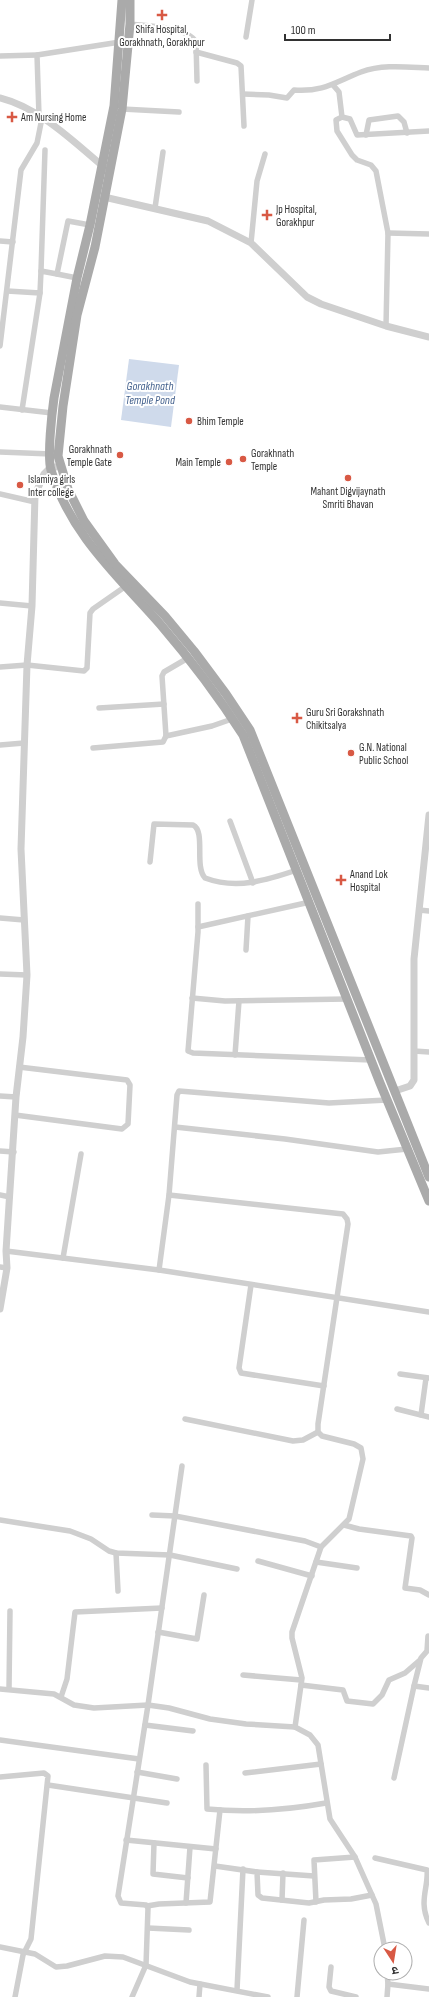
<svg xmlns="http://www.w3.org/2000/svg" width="429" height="1997" font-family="'Sofia Sans Condensed','Noto Sans Devanagari',sans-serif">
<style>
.water{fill:#cfdaeb}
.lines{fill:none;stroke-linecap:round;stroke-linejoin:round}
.minor{stroke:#cfcfcf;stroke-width:5.5}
.tertiary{stroke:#cfcfcf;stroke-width:7}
.primary{stroke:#aaa;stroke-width:9}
.poi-dot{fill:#d85944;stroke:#fff;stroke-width:1.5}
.labels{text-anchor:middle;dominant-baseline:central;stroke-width:4;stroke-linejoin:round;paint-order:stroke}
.poi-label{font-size:11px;fill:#323232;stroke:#fff;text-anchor:start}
.water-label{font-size:12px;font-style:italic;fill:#45628e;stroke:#fff}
</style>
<rect width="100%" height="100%" fill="#fff"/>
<polygon class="water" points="129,359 179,365 171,427 121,420"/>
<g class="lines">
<g class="minor">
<path d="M130 24C146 26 187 26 196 42L197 81"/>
<polyline points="246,37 252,0"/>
<polyline points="196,52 237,63 241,66 244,126"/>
<polyline points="0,56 37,55"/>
<polyline points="333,85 339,92 342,117 350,119 357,135 429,131"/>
<path d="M243 94 269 95 287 98 294 90C324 92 335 82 361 72 383 64 406 67 429 68"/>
<polyline points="122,109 179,112"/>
<polyline points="39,116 37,55 120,42"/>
<polyline points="342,117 336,120 337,131 352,155 357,160 371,165 376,171 388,233 386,326"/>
<polyline points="366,135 369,120 398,116 404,122 407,133"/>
<polyline points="155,208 163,152"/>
<polyline points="388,233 429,234"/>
<polyline points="0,241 13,242"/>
<polyline points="251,243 257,181 265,154"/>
<polyline points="41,271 45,150"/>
<polyline points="57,274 77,278"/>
<polyline points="7,291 40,293 41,271 57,274 68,221 90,225"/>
<polyline points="0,346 21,170 37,143 42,118"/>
<polyline points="0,407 52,413"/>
<polyline points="22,410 40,293"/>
<polyline points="0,452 51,454"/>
<polyline points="0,494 35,502"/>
<polyline points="0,603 32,606"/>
<polyline points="0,667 27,665 84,671 87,668 90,613 93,609 126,586"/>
<polyline points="99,708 164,704"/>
<polyline points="166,736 212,726 232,719"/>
<polyline points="0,745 24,743"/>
<polyline points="93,748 163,742 166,736 162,676 164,672 188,658"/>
<polyline points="230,821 253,883"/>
<path d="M150 862 154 824 193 825C206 831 194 866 205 878 237 890 267 880 297 870"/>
<polyline points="198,904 198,932 188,1051 193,1053 371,1060"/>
<polyline points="419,910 429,911"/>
<polyline points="0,918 24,920"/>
<polyline points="198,927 310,902"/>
<polyline points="246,950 248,916"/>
<polyline points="0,974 27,975"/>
<polyline points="192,998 225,1001 347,999"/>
<polyline points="414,1051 429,1052"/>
<polyline points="235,1055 239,1001"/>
<polyline points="0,1096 16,1097"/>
<polyline points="15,1115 122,1129 128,1124 130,1085 127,1080 19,1067"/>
<polyline points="175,1127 285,1139 378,1152 407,1149"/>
<polyline points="0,1151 14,1152"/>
<polyline points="0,1195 10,1197"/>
<polyline points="169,1195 343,1214 347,1219 348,1224 318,1424 318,1432 322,1436 354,1444 361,1448 363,1459 349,1519 321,1547 292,1632 292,1638 302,1678 295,1727"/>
<polyline points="6,1251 159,1270 429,1312"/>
<polyline points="63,1258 81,1154"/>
<polyline points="0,1267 7,1268"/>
<polyline points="159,1270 169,1195 177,1095 179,1091 329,1103 387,1100"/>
<polyline points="251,1285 239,1368 241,1373 324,1386"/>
<polyline points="400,1374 429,1378"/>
<polyline points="397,1409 429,1417"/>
<polyline points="421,1415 426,1378"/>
<polyline points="185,1419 293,1441 303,1440 318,1432"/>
<polyline points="152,1515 175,1516 305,1541 321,1547"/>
<polyline points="0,1520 70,1531 91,1539 109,1551 116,1553 170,1555 237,1569"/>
<polyline points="344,1525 359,1529 411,1536 412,1538 405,1588 420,1590 429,1595"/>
<polyline points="116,1553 118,1591"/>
<polyline points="258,1561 312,1576"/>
<polyline points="316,1562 357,1568"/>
<polyline points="158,1632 197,1639 204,1595"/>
<polyline points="243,1675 301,1680"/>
<polyline points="301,1685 343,1690 347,1701 373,1704 382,1695 389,1680 405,1673 420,1660"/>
<polyline points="414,1686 429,1688"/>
<polyline points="0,1689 54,1694 74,1705 94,1708 148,1705 169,1708 210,1719 246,1724 295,1727 310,1735 318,1745 330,1819 355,1857 376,1904 385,1949"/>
<polyline points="9,1689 10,1611"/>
<polyline points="61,1697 67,1679 75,1612 162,1608"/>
<polyline points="145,1725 193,1731"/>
<polyline points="0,1740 139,1759"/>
<path d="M206 1765 207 1809C247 1813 287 1810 326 1803"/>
<polyline points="137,1772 177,1779"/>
<polyline points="245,1773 321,1764"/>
<polyline points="0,1777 44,1773 48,1776 31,1939 23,1955 15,1997"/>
<polyline points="394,1778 414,1686 421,1658 427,1651 428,1636"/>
<polyline points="48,1785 167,1803"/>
<polyline points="126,1840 216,1849"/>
<polyline points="154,1843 153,1874 188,1878"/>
<path d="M375 1858 427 1870C429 1886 418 1902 429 1923"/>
<polyline points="215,1866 257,1872 258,1895 262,1898 309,1903 324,1900 351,1899 372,1895"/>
<polyline points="257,1872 314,1876"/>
<polyline points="282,1900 283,1873"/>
<polyline points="316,1902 314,1860 355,1857"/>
<polyline points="186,1903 190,1847"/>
<polyline points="147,1906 159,1904 210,1902 220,1810"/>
<polyline points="148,1928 189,1930"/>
<polyline points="0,1947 35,1954 56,1967 67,1966 105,1956 123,1957 190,1982 268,1997"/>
<polyline points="331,1967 329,1987 331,1991 356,1997"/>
<polyline points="388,1984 429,1989"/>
<polyline points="237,1990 243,1869"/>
<polyline points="132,1997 146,1965 148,1908 146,1905 121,1903 118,1896 148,1705 182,1466"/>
<polyline points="199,1997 200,1984"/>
<polyline points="297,1997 304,1920"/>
<polyline points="387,1997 388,1984 387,1973"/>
</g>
<g class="tertiary">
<path d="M0 98C40 108 74 142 105 168"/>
<polyline points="104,197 208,221 251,243 307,297 321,304 386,326 429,337"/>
<polyline points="395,1091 410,1086 414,1080 414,959 429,815"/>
<polyline points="0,1309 7,1268 6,1251 16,1097 23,1037 27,975 21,849 27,665 32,606 35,495 44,474 50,468 61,466"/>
</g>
<g class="primary">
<path d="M122 0 114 106 90 225 77 278 54 398C52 412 47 457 51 470 70 534 118 576 160 624 190 659 218 696 243 735L380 1083 429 1201"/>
<polyline points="130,0 130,24 122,109 95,247 77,315 63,406 58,456 68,489 84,521 115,564 165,616 194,651 226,694 250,730 429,1177"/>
</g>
</g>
<g class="poi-dot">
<path d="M160 9h4v4h4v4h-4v4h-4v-4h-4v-4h4z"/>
<path d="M10 111h4v4h4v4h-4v4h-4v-4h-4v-4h4z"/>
<path d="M265 209h4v4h4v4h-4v4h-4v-4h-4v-4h4z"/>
<circle cx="189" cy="421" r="4"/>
<circle cx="120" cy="455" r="4"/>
<circle cx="243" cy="459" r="4"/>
<circle cx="229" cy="462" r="4"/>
<circle cx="348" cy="478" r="4"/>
<circle cx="20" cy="485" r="4"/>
<path d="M295 712h4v4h4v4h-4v4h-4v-4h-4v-4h4z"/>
<circle cx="351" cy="753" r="4"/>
<path d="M339 874h4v4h4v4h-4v4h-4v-4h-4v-4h4z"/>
</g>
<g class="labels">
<g class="poi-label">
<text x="162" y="29" text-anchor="middle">Shifa Hospital,<tspan x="162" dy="13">Gorakhnath, Gorakhpur</tspan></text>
<text x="21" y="117">Am Nursing Home</text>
<text x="276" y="209">Jp Hospital,<tspan x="276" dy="13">Gorakhpur</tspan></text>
<text x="197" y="421">Bhim Temple</text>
<text x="112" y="449" text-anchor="end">Gorakhnath<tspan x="112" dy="13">Temple Gate</tspan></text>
<text x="251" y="453">Gorakhnath<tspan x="251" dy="13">Temple</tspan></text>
<text x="221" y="462" text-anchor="end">Main Temple</text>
<text x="28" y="479">Islamiya girls<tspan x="28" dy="13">Inter college</tspan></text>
<text x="348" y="491" text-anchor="middle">Mahant Digvijaynath<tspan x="348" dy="13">Smriti Bhavan</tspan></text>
<text x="306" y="712">Guru Sri Gorakshnath<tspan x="306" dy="13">Chikitsalya</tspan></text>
<text x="359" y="747">G.N. National<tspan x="359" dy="13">Public School</tspan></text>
<text x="350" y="874">Anand Lok<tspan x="350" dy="13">Hospital</tspan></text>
</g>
<g class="water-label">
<text x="150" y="386">Gorakhnath<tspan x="150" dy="14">Temple Pond</tspan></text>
</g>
</g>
<g transform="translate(393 1961) rotate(168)"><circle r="19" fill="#ffffff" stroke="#adadad"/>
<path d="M0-3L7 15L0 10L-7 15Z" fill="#d85944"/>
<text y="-6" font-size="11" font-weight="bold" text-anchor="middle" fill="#323232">उ</text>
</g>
<path d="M285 34v6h105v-6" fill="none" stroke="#323232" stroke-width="2"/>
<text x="291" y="34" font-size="12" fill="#323232" stroke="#ffffff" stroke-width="3" paint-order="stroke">100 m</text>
</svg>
